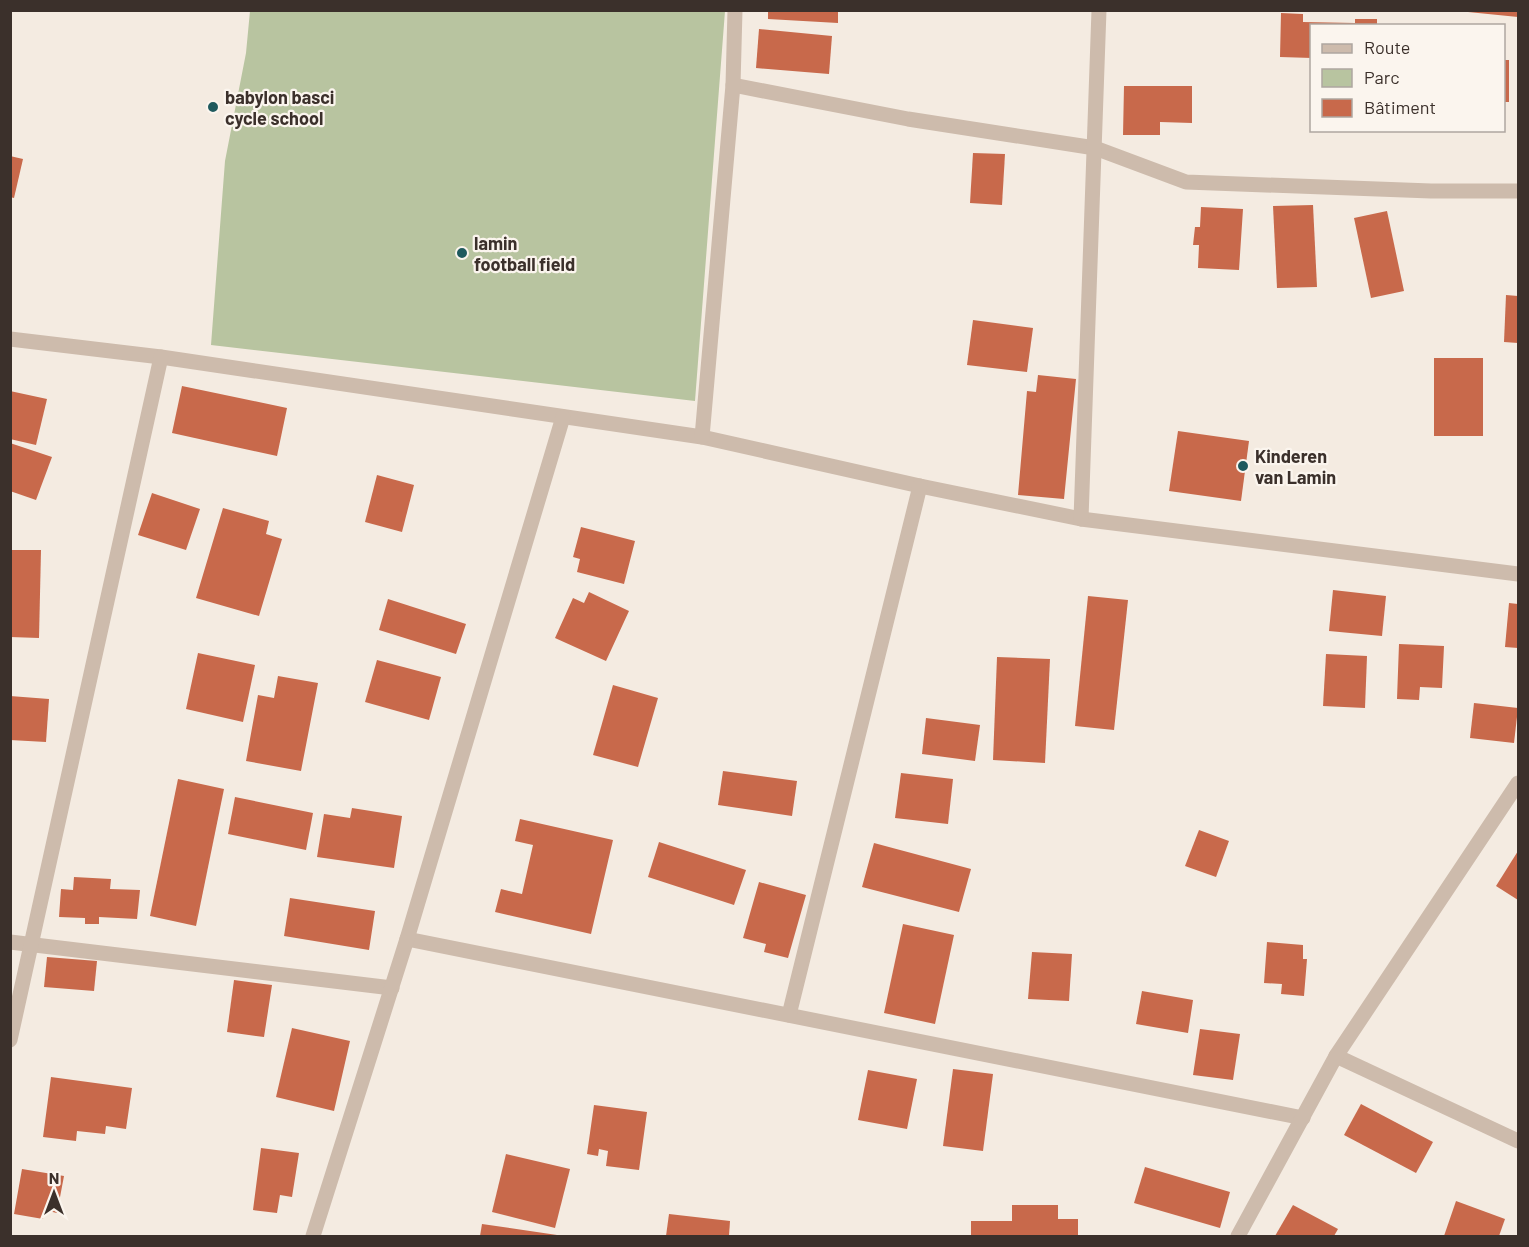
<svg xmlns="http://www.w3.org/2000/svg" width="1529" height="1247" font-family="Barlow,sans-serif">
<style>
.green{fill:#b8c4a0}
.building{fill:#c8694b}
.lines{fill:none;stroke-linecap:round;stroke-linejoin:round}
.minor{stroke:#cdbbac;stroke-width:15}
.poi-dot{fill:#1f5a5e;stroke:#fbf5ee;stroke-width:2}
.labels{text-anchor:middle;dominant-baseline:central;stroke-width:4.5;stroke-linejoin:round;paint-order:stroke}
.poi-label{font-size:18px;font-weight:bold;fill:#3b302b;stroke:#fbf5ee;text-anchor:start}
</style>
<rect width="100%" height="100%" fill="#f4ebe1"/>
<polygon class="green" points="250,11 725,11 695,401 211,345 225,161 246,53"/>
<g class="building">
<polygon points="768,10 838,10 838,23 768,19"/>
<polygon points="1468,10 1518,10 1518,17 1468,12"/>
<polygon points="1281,13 1303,14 1303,22 1355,23 1355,19 1377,19 1377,26 1312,26 1312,58 1280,57"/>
<polygon points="759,29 832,36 829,74 756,68"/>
<rect x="1504" y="60" width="5" height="42"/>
<polygon points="1124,86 1192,86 1192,123 1160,122 1160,135 1123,135"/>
<polygon points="973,153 1005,154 1002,205 970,203"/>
<polygon points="10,156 23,159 14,198 10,197"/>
<polygon points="1313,205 1317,287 1277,288 1273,206"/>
<polygon points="1201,207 1243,209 1239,270 1198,268 1199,245 1193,245 1195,227 1200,227"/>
<polygon points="1387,211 1404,291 1371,298 1354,218"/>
<polygon points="1506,295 1518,296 1518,343 1504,342"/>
<polygon points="973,320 1033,328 1027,372 967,365"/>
<rect x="1434" y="358" width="49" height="78"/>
<polygon points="1038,375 1076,379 1064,499 1018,495 1027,391 1036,392"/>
<polygon points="182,386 287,408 277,456 172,433"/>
<polygon points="10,391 47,399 36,445 10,439"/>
<polygon points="1178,431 1249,441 1241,501 1169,491"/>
<polygon points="10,443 52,457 36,500 10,491"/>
<polygon points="377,475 414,485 402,532 365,522"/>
<polygon points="152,493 200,509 186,550 138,535"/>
<polygon points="223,508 269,521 266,534 282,539 259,616 196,598"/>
<polygon points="581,527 635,541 624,584 577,572 580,559 573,557"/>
<polygon points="10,550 41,550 39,638 10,637"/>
<polygon points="1333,590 1386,596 1382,636 1329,631"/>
<polygon points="589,592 629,611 606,661 555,638 573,598 584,603"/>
<polygon points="1088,596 1128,600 1114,730 1075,726"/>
<polygon points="388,599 466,624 456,654 379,630"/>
<polygon points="1509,603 1518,604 1518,648 1505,647"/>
<polygon points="1399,644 1444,646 1442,688 1420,687 1419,700 1397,699"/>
<polygon points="198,653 255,665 243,722 186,709"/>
<polygon points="1326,654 1367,656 1365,708 1323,706"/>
<polygon points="997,657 1050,659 1045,763 993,760"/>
<polygon points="377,660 441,677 429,720 365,702"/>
<polygon points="278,676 318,683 301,771 246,761 258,695 274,698"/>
<polygon points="613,685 658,698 638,767 593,755"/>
<polygon points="10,696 49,699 46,742 10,740"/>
<polygon points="1474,703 1518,708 1514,743 1470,738"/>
<polygon points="926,718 980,725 975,761 922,754"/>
<polygon points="723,771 797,781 792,816 718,805"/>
<polygon points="901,773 953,779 948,824 895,818"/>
<polygon points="178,779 224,789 196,926 150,916"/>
<polygon points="235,797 313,813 306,850 228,834"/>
<polygon points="352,808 402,816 394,868 317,857 324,814 350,818"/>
<polygon points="520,819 613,840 591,934 495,912 501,889 522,894 533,845 515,841"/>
<polygon points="1199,830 1229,841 1216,877 1185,866"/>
<polygon points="659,842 746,870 734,905 648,877"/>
<polygon points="874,843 971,869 959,912 862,887"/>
<polygon points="1518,851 1518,900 1496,886"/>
<polygon points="74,877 111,879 110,889 140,890 137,919 99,917 99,924 85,924 85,918 59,917 61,889 73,890"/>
<polygon points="759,882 806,895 788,958 764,952 766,944 743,938"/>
<polygon points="290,898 375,911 369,950 284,936"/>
<polygon points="903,924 954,935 935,1024 884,1013"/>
<polygon points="1267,942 1303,945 1303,959 1307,959 1304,996 1281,994 1282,984 1264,983"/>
<polygon points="1032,952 1072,954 1069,1001 1028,999"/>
<polygon points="47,957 97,961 94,991 44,987"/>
<polygon points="234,980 272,985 264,1037 227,1032"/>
<polygon points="1142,991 1193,1000 1188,1033 1136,1024"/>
<polygon points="292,1028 350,1041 334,1111 276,1097"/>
<polygon points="1200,1029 1240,1034 1233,1080 1193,1075"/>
<polygon points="953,1069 993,1074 983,1151 943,1146"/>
<polygon points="868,1070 917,1079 907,1129 858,1120"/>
<polygon points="51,1077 132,1088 126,1129 106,1126 105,1134 77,1131 76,1141 43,1137"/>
<polygon points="1361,1104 1433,1142 1416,1173 1344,1135"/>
<polygon points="594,1105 647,1112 639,1170 606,1166 608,1151 599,1149 598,1156 587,1154"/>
<polygon points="261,1148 299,1153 292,1197 280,1195 277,1213 253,1210"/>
<polygon points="506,1154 570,1169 555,1228 492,1212"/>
<polygon points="1145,1167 1230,1192 1220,1228 1134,1203"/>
<polygon points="22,1169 64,1176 57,1213 44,1210 43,1219 14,1214"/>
<polygon points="1456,1201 1505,1219 1499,1236 1444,1236"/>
<polygon points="1012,1205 1058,1205 1058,1219 1078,1219 1078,1236 971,1236 971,1221 1012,1221"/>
<polygon points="1293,1205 1338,1229 1334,1236 1275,1236"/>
<polygon points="669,1214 730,1221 729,1236 666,1236"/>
<polygon points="482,1224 557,1235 557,1236 480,1236"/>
</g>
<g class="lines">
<g class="minor">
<polyline points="733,85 908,119 1095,148 1186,182 1431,191 1518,191"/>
<polyline points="10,339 161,357 702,437 920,486 1081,519 1518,574"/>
<polyline points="702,437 733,85 735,10"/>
<polyline points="1081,519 1099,10"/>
<polyline points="407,939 1303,1118"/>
<polyline points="10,942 392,988"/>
<polyline points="789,1015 920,486"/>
<polyline points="10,1040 161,357"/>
<polyline points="1336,1056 1518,1141"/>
<polyline points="313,1236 407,939 563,417"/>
<polyline points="1238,1236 1336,1056 1518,783"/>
</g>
</g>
<g class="poi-dot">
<circle cx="213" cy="107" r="6"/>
<circle cx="462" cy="253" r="6"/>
<circle cx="1243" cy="466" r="6"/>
</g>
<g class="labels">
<g class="poi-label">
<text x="225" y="97">babylon basci<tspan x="225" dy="21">cycle school</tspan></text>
<text x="474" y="243">lamin<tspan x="474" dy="21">football field</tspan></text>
<text x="1255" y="456">Kinderen<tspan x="1255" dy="21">van Lamin</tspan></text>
</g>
</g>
<rect width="1529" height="1247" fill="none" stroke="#3b302b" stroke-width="24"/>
<rect x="1310" y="24" width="195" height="108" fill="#fbf5ee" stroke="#aea6a0" stroke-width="1.5"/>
<rect x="1322" y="44" width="30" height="9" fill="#cdbbac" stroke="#aea6a0" stroke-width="1.5"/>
<text x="1364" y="54" font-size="18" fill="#3b302b">Route</text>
<rect x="1322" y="69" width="30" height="18" fill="#b8c4a0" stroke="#aea6a0" stroke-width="1.5"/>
<text x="1364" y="84" font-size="18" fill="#3b302b">Parc</text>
<rect x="1322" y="99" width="30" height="18" fill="#c8694b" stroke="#aea6a0" stroke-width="1.5"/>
<text x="1364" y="114" font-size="18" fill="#3b302b">Bâtiment</text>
<g transform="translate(54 1193)" stroke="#fbf5ee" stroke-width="4.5" paint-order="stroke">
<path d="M0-4.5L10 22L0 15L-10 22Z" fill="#3b302b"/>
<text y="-9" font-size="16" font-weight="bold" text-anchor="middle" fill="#3b302b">N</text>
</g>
</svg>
